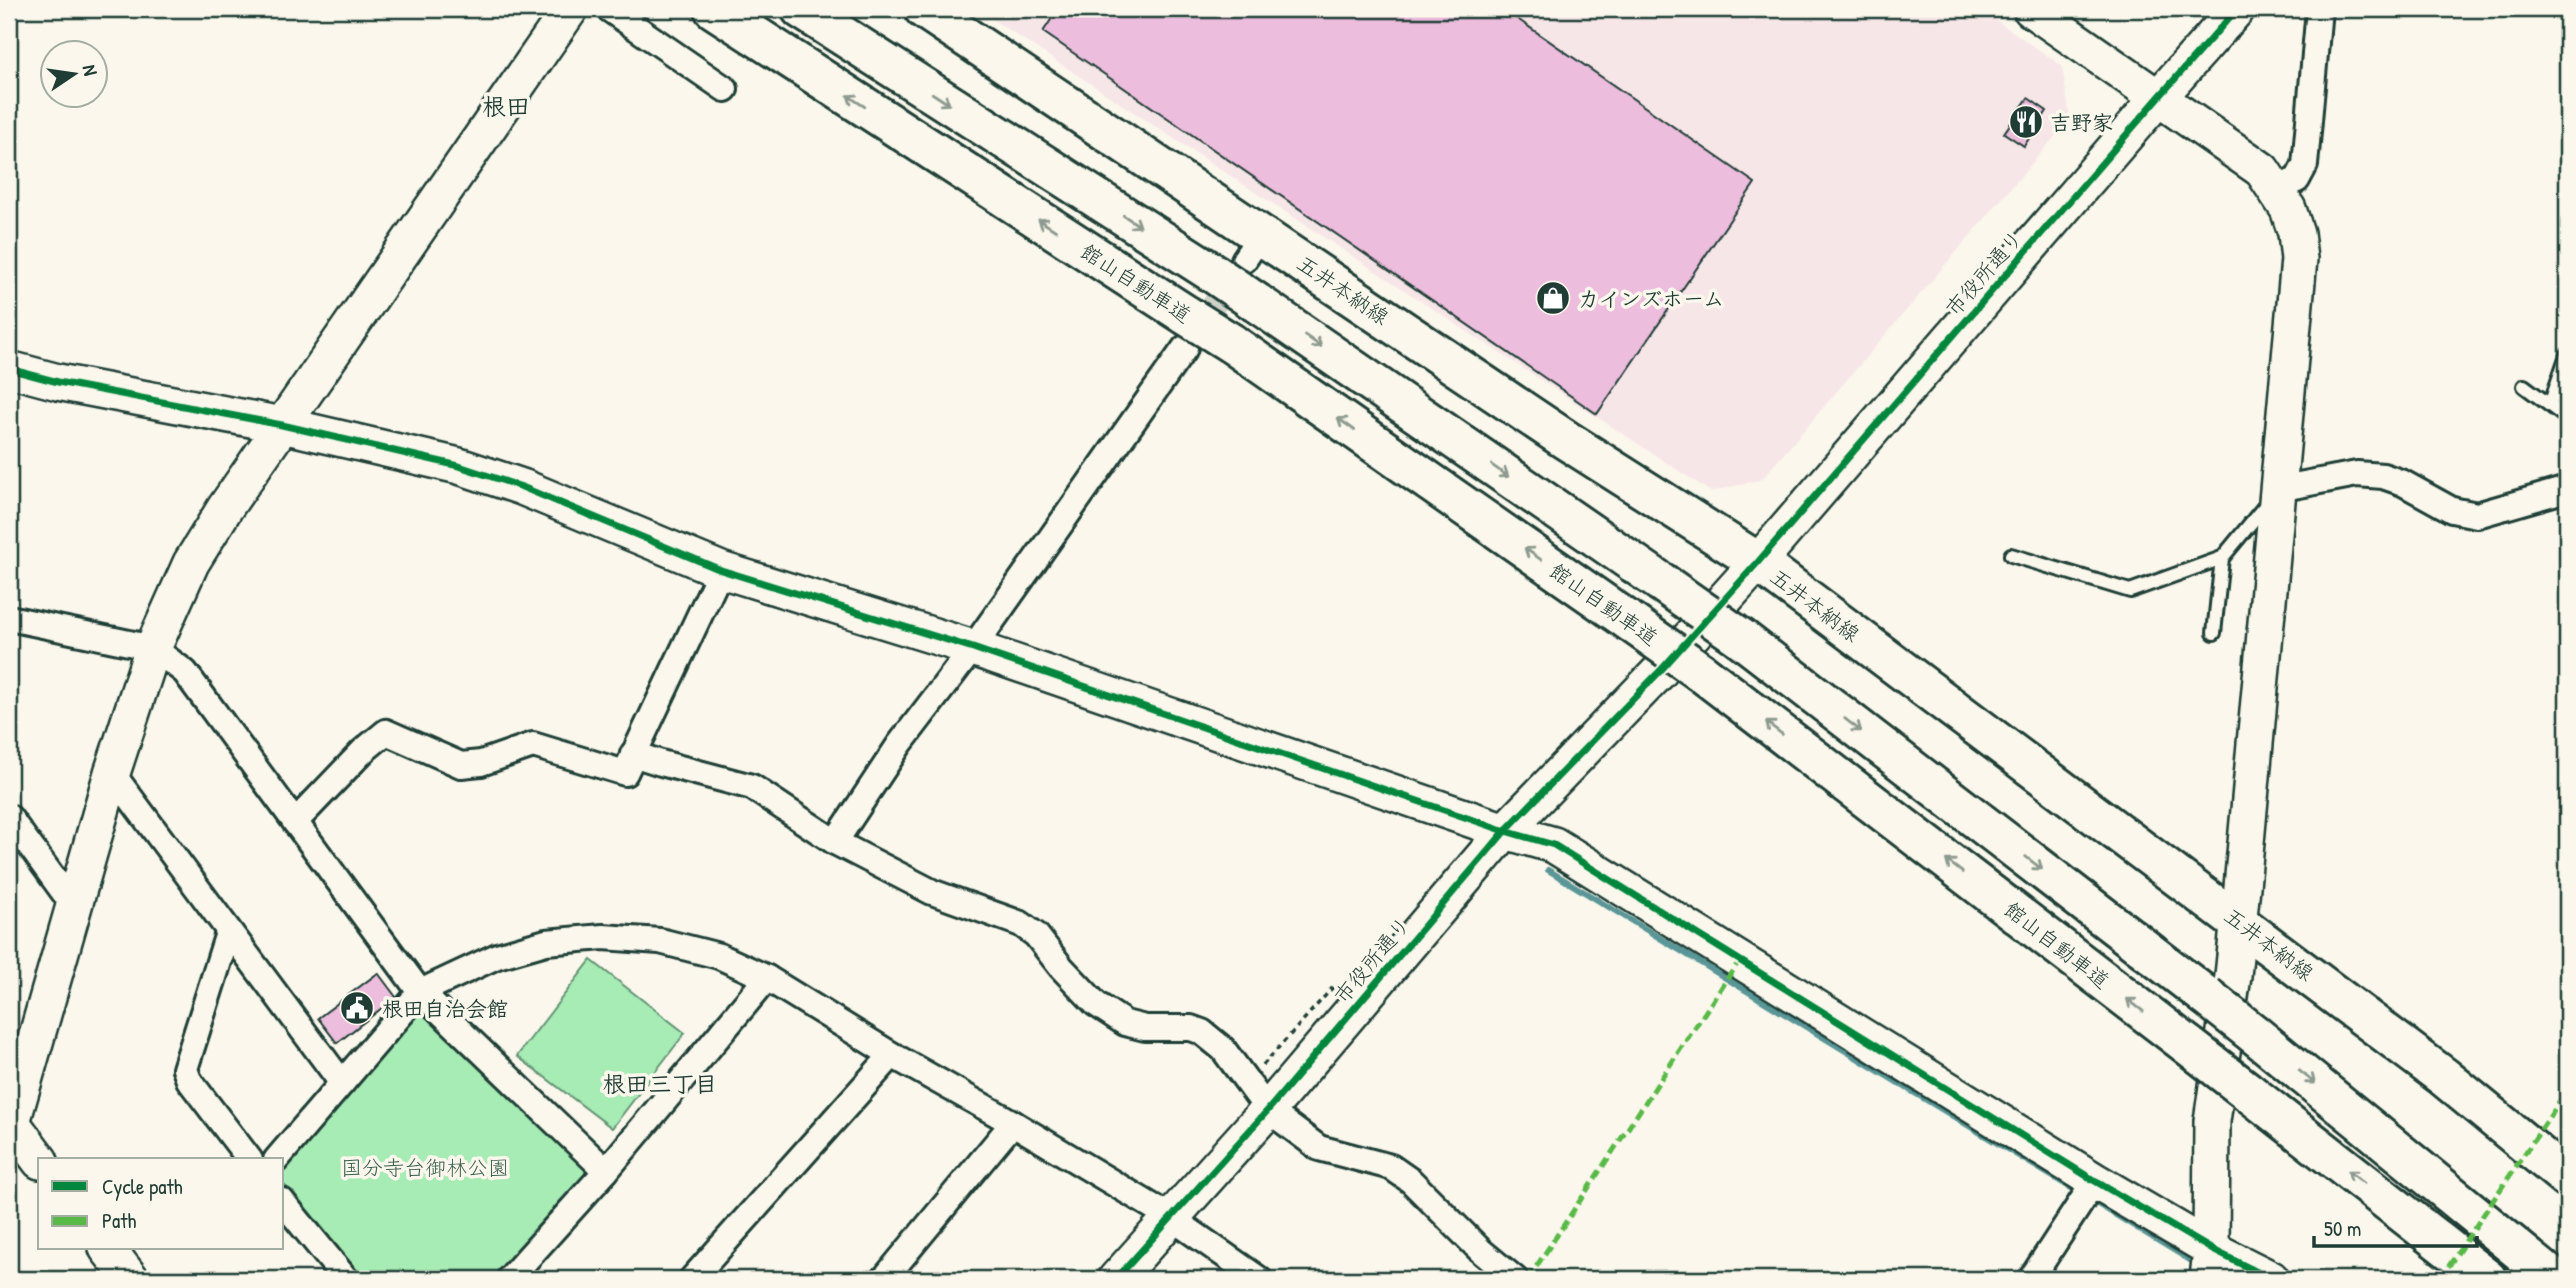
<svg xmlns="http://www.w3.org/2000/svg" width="2576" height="1288" font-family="'Patrick Hand','Klee One',sans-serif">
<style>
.built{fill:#f7e6e8}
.green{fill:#a7ebb5;stroke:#639474;stroke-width:2}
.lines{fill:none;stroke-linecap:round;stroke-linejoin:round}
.stream{stroke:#5a9697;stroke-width:6}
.building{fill:#edbdde;stroke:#1f3d34;stroke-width:2}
.street-tunnel{stroke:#cfd2c7;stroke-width:24;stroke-dasharray:24 12;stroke-linecap:butt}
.lane-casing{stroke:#1f3d34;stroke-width:18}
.street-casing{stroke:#1f3d34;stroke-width:30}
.secondary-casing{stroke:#1f3d34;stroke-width:40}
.primary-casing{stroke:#1f3d34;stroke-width:44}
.highway-casing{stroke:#1f3d34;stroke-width:44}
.path{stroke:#1f3d34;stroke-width:3.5;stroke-dasharray:5 5;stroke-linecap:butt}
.lane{stroke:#fbf7ec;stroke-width:12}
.street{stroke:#fbf7ec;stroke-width:24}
.secondary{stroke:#fbf7ec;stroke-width:35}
.primary{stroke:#fbf7ec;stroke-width:38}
.highway{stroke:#fbf7ec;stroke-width:38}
.highway-bridge-casing{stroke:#1f3d34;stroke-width:44;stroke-linecap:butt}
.highway-bridge{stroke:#fbf7ec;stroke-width:38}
.quiet{stroke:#58b947;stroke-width:5;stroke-dasharray:10 5;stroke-linecap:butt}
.cycleway-casing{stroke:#fbf7ec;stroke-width:11}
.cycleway{stroke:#00873e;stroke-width:7}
.oneway{stroke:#8d9a90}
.labels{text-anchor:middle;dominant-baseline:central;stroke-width:7;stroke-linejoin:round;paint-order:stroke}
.poi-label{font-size:21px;font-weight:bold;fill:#1f3d34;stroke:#fbf7ec;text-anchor:start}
.street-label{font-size:21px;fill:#1f3d34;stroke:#fbf7ec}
.park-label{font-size:21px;fill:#3a604e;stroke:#fbf7ec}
.neighbourhood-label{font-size:23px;font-weight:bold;fill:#1f3d34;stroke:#fbf7ec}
.quarter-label{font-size:24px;font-weight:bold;fill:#1f3d34;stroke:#fbf7ec}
</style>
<rect width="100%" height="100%" fill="#fbf7ec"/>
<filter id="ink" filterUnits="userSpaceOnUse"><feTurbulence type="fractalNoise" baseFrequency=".0143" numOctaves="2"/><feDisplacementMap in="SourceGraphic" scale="14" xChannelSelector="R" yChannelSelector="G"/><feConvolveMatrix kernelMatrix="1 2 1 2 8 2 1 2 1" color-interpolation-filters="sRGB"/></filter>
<g filter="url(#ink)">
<polygon class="built" points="977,9 1980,9 2062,66 2070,119 1762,479 1711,492"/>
<g class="green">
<polygon points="591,960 685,1033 612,1128 517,1056"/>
<polygon points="415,1009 425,1009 585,1165 585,1177 495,1279 359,1279 282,1182 282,1162"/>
</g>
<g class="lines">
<g class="stream">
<polyline points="1548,870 2081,1194"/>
<polyline points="2091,1200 2198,1265"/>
</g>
</g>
<g class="building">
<polygon points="1058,9 1503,9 1755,183 1597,414 1043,32"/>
<polygon points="2028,98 2047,111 2024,146 2004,133"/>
<polygon points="378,973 396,997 337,1043 318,1018"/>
</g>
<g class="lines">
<polyline class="street-tunnel" points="1193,336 1235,273"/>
<g class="lane-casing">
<g id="lane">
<polyline points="2524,386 2567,418"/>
<polyline points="2550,405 2567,355"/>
<polyline points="2011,555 2130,591 2222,558 2269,501"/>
<polyline points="2214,633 2222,558"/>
</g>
</g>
<g class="street-casing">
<g id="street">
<polyline points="609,9 725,89"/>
<polyline points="2276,188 2297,180 2305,165 2319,9"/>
<polyline points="1244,260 1261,235"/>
<polyline points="2278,489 2357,474 2383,476 2403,483 2452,510 2477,515 2567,489"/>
<polyline points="9,618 153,648 185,672 420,992 606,1171"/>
<polyline points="633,754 661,763 752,787 835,842 932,892 1021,924 1036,935 1061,967 1096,1004 1125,1023 1145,1028 1191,1028 1202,1032 1223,1049 1268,1110 1319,1148 1391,1167 1411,1181 1481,1251 1515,1279"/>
<polyline points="112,773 342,1083"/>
<polyline points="9,817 73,905"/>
<polyline points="295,822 363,751 386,732 461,765 481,763 533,745 625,773 721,570"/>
<polyline points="835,842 899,745 973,648 1185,348"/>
<polyline points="228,933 185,1069 189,1080 250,1160"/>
<polyline points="276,1160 420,992 497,956 546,942 603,937 660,941 719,956 767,978 892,1055 1013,1123 1170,1217 1259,1279"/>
<polyline points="282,1201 346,1279"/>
<polyline points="509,1279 606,1171 767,978"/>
<polyline points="692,1279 892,1055"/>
<polyline points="884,1279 1013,1123"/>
<polyline points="2031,1279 2095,1181"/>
</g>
</g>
<g class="secondary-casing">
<g id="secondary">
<polyline points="2031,9 2262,170 2288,209 2296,233 2299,259 2242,887 2233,976 2212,1121 2211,1249 2208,1279"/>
<polyline points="9,369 58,382 282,425 459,466 522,487 721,570 973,648 1505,831 1554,845 2095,1181 2211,1249 2271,1279"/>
<polyline points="9,1119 40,1161"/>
<polyline points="9,1133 112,773 153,648 191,563 225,508 570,9"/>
<polyline points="107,1248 131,1279"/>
<polyline points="1116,1279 1268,1110 1505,831 1661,670 1758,562 2159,97 2237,9"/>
</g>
</g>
<g class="primary-casing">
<polyline id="primary" points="924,9 1566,440 1758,562 2444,1077 2567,1178"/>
</g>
<g class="highway-casing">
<g id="highway">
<polyline points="714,9 1186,315"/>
<polyline points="801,9 1213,273"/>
<polyline points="1257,303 1661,582"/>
<polyline points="1231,343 1629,621"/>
<polyline points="1741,638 2206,996"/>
<polyline points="1701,672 2189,1046"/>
<polyline points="2254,1034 2554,1279"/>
<polyline points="2247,1091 2487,1279"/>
</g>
</g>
<polyline class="path" points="1263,1065 1334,986"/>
<use href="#lane" class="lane"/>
<use href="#street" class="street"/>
<use href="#secondary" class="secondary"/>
<use href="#primary" class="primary"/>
<use href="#highway" class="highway"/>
<g class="highway-bridge-casing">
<g id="highway-bridge">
<polyline points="1213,273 1257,303"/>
<polyline points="1186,315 1231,343"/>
<polyline points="1661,582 1741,638"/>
<polyline points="1629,621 1701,672"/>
<polyline points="2206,996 2254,1034"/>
<polyline points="2189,1046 2247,1091"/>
</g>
</g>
<use href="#highway-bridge" class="highway-bridge"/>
<g class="quiet">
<polyline points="1528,1279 1739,961"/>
<polyline points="2440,1279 2567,1091"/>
</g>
<g class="cycleway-casing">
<g id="cycleway">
<polyline points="9,369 58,382 282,425 459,466 522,487 721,570 973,648 1505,831 1554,845 2095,1181 2211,1249 2271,1279"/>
<polyline points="1116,1279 1268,1110 1505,831 1661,670 1758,562 2159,97 2237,9"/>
</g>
</g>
<use href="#cycleway" class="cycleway"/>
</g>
<defs><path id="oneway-shaft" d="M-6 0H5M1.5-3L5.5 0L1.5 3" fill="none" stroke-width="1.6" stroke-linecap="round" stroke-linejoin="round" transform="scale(1.75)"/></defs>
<g class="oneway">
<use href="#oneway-shaft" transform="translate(941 99) rotate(33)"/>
<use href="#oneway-shaft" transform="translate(856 101) rotate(-147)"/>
<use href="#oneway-shaft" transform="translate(1132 221) rotate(33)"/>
<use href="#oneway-shaft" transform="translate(1047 225) rotate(-147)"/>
<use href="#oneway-shaft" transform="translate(1313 341) rotate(35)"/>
<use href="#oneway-shaft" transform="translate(1346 424) rotate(-145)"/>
<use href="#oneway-shaft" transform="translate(1500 471) rotate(35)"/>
<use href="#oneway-shaft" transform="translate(1533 554) rotate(-145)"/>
<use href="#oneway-shaft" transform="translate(1853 725) rotate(38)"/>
<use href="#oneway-shaft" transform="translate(1774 728) rotate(-142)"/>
<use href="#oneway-shaft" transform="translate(2034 863) rotate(38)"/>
<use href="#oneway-shaft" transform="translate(1954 866) rotate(-142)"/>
<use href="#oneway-shaft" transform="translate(2135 1005) rotate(-142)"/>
<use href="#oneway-shaft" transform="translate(2307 1077) rotate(39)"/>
<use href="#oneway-shaft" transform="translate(2356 1177) rotate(-142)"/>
</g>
</g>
<defs>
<g id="restaurant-disc" transform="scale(1.75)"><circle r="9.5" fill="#1f3d34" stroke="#fbf7ec"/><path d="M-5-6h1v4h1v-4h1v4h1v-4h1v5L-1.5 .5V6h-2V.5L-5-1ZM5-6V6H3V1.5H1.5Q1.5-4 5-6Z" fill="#fff"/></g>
<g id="shop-disc" transform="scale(1.75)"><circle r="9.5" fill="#1f3d34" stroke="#fbf7ec"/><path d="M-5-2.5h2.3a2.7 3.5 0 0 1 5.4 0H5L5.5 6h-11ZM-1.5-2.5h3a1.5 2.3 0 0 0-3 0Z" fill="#fff"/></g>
<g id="civic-disc" transform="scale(1.75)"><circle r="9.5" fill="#1f3d34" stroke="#fbf7ec"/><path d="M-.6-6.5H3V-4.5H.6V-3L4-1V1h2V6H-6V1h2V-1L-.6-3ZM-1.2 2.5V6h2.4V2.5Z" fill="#fff"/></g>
</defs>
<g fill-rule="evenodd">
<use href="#restaurant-disc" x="2026" y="122"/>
<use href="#shop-disc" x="1553" y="298"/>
<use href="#civic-disc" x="357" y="1008"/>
</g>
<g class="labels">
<g class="poi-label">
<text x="2050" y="122">吉野家</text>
<text x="1578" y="298">カインズホーム</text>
<text x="382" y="1008">根田自治会館</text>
</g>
<g class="street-label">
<text transform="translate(1984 273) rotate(-49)">市役所通り</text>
<text transform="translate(1136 283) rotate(33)">館山自動車道</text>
<text transform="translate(1343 290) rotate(34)">五井本納線</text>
<text transform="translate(1604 604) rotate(35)">館山自動車道</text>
<text transform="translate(1815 605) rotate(37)">五井本納線</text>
<text transform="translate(2269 944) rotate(37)">五井本納線</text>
<text transform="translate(2057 945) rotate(38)">館山自動車道</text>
<text transform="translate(1372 960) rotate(-50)">市役所通り</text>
</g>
<g class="park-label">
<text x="425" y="1167">国分寺台御林公園</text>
</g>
<g class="neighbourhood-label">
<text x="660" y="1083">根田三丁目</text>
</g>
<g class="quarter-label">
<text x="506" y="106">根田</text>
</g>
</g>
<rect width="2576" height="1288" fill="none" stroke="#fbf7ec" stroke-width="35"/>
<rect x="18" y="18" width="2541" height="1253" fill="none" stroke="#1f3d34" stroke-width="2.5" filter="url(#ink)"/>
<rect x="38" y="1158" width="245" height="91" fill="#fbf7ec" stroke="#a3ada2" stroke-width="2"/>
<rect x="52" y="1181" width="35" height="10" fill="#00873e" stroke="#a3ada2" stroke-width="2"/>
<text x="102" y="1194" font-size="21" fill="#1f3d34">Cycle path</text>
<rect x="52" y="1216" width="35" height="10" fill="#58b947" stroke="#a3ada2" stroke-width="2"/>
<text x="102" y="1228" font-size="21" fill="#1f3d34">Path</text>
<g transform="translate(74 74) rotate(77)"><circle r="33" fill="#fbf7ec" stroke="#a3ada2" stroke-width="2"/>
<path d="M0-5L12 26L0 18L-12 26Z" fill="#1f3d34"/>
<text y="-10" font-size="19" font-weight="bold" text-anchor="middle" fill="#1f3d34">N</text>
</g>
<path d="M2314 1236v10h163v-10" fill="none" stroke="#1f3d34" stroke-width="3.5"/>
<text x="2324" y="1236" font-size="21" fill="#1f3d34" stroke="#fbf7ec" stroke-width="5" paint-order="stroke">50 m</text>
</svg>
